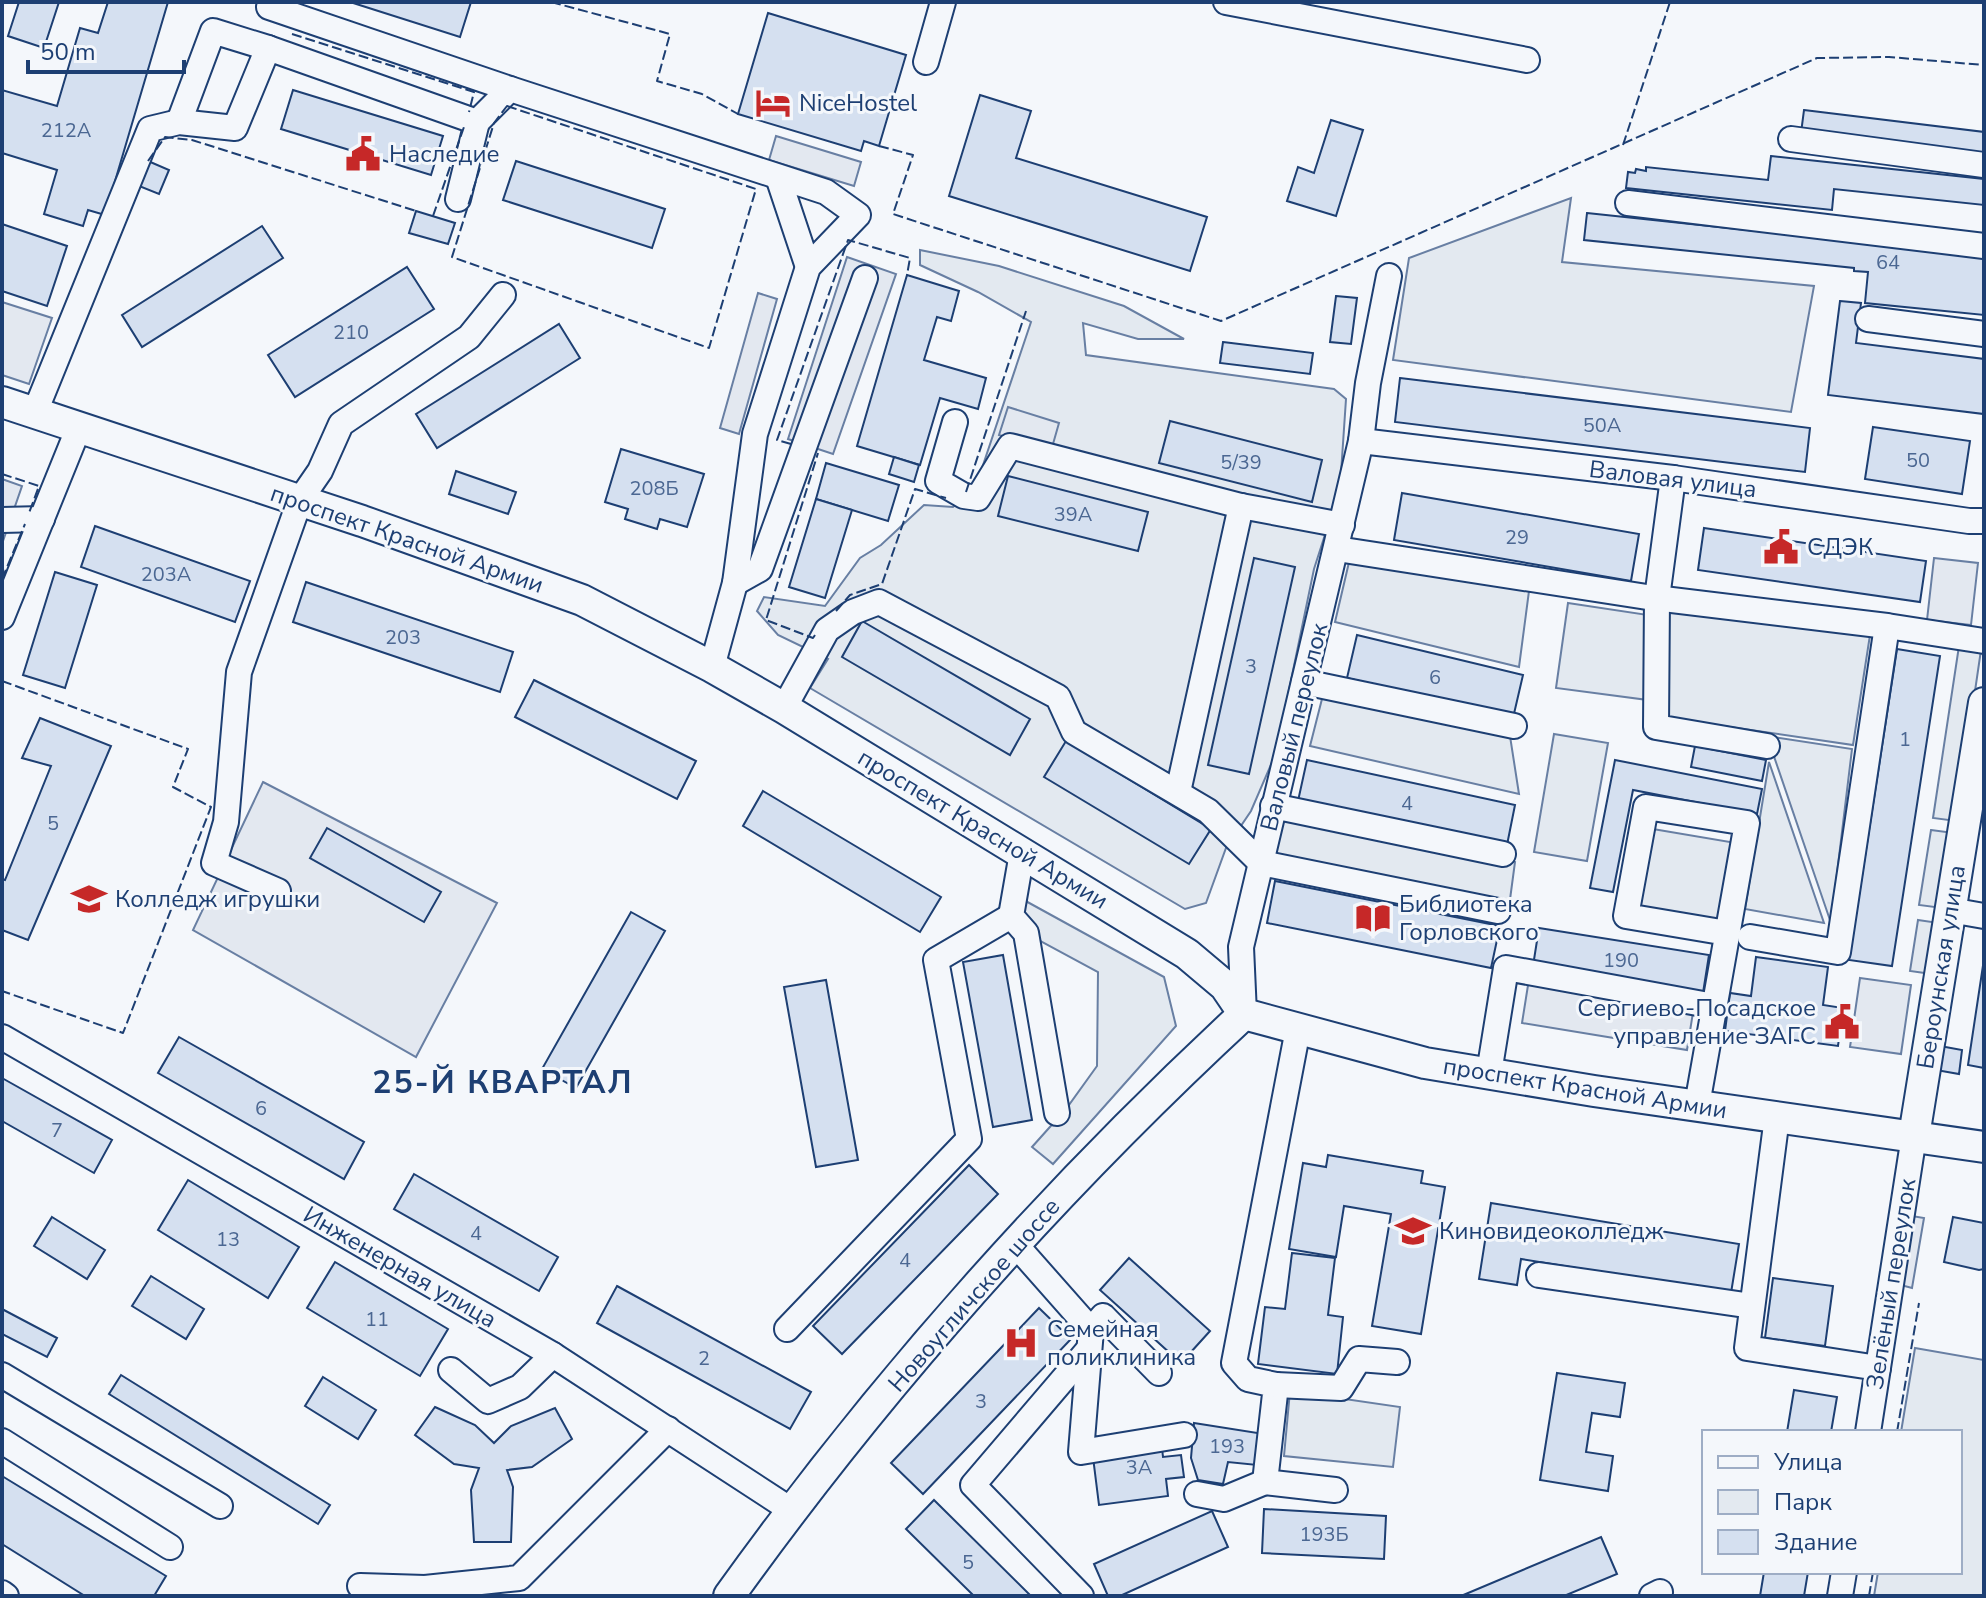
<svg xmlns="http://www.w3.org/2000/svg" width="1986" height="1598" font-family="'Nunito Sans',sans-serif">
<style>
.green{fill:#e3e9f0;stroke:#687fa3;stroke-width:2}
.parking{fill:#e3e8f0;stroke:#687fa3;stroke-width:2}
.building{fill:#d5e0f0;stroke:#1d3f73;stroke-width:2}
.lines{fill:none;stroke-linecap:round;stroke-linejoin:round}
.minor-casing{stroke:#1d3f73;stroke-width:28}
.major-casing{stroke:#1d3f73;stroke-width:34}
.minor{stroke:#f4f7fb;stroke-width:24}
.major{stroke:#f4f7fb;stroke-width:30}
.fence{stroke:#1d3f73;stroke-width:2;stroke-dasharray:10 4;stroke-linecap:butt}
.labels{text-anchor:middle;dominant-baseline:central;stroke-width:6;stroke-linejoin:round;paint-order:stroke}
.number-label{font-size:20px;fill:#4b6792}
.poi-label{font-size:24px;fill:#1d3f73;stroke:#f4f7fb;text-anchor:start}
.street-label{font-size:24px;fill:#1d3f73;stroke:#f4f7fb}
.district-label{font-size:32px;font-weight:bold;letter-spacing:2px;fill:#1d3f73;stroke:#f4f7fb}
</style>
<rect width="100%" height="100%" fill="#f4f7fb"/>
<g class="green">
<polygon points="1571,198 1562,262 1814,286 1791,412 1393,360 1409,258"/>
<polygon points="920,250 999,266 1124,306 1184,339 1138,339 1083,323 1086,355 1334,389 1346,399 1340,488 1314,569 1276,753 1251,811 1226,848 1206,903 1185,909 810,688 828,659 778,635 757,611 764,597 825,606 860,558 881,545 924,505 953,507 976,486 1031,322 978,292 920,265"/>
<polygon points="1350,558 1529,591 1519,667 1335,622"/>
<polygon points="1568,603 1648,615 1648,700 1556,688"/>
<polygon points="1661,604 1870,635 1853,745 1661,717"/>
<polygon points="1959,646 1981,650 1956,821 1933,818"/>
<polygon points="1323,695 1510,736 1519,794 1310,746"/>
<polygon points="1554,734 1608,743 1587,861 1534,852"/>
<polygon points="1767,736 1852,749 1831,923"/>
<polygon points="1769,762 1824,923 1745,909"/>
<polygon points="1281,818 1515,862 1509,907 1273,858"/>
<polygon points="1647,828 1736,843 1723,926 1633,911"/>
<polygon points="1931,830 1954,833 1942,908 1919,905"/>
<polygon points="1022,899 1164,977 1176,1026 1053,1164 1032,1147 1066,1109 1097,1066 1098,972 1009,924"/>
<polygon points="1918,920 1939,923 1932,974 1910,971"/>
<polygon points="1915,1348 1984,1360 1984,1596 1874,1596 1878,1572 1960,1572 1960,1432 1901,1432"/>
<polygon points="1290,1391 1400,1407 1393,1467 1284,1456"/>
</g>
<g class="parking">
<polygon points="776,136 861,162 854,186 769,160"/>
<polygon points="847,257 896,274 833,454 788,439"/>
<polygon points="758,293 777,299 739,434 720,428"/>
<polygon points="2,302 52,318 29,384 2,375"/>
<polygon points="1008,407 1059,423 1051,451 999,435"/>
<polygon points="2,479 22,486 2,544"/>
<polygon points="1934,558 1978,563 1971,625 1927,620"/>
<polygon points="263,782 497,903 416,1057 193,930"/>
<polygon points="1860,978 1911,985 1901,1054 1850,1047"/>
<polygon points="1529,979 1694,1006 1687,1050 1522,1023"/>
<polygon points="1906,1215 1924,1218 1912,1288 1897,1284"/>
</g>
<g class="building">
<polygon points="19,2 59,2 44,48 8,36"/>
<polygon points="108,2 168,2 105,215 88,210 83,226 44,214 57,170 2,153 2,90 57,106 80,28 98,33"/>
<polygon points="350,2 471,2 460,37"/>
<polygon points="768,13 906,55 879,146 864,141 861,151 738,114"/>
<polygon points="293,90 443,136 431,175 281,129"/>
<polygon points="980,95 1031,111 1016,158 1207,217 1190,271 949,196"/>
<polygon points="1804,110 1984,132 1984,156 1801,133"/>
<polygon points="1331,120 1363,130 1336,216 1287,201 1298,167 1314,173"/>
<polygon points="1771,156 1984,179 1984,205 1834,189 1832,210 1626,188 1628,172 1635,173 1636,169 1646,171 1646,167 1768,180"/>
<polygon points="148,161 169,170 159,194 139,186"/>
<polygon points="516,161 665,209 652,248 503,200"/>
<polygon points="416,211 455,223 448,244 409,233"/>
<polygon points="1587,213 1984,255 1984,315 1865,303 1868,272 1854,271 1854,268 1584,240"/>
<polygon points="2,224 67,246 47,306 2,291"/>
<polygon points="262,226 283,258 142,347 122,315"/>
<polygon points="407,267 434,309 295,397 268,355"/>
<polygon points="907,275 959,291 951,321 937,317 924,360 986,378 978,409 940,398 920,465 857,446"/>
<polygon points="1336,296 1357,298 1351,344 1330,342"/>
<polygon points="1840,301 1861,303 1856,343 1984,359 1984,414 1828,395"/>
<polygon points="559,324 580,358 437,448 416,414"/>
<polygon points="1223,342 1313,353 1310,374 1220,363"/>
<polygon points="1400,378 1810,428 1805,472 1395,422"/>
<polygon points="1170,421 1322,460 1312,502 1159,463"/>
<polygon points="1873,427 1970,441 1962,494 1865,479"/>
<polygon points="621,449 704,474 687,527 660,519 657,529 625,519 628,509 605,502"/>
<polygon points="894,457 919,465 914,482 889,474"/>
<polygon points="826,463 899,485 888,521 816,499"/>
<polygon points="456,471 516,492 508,514 449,494"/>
<polygon points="1008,476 1148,512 1138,551 998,516"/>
<polygon points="1402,493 1639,534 1631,581 1394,540"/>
<polygon points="816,499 852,510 825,598 789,587"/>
<polygon points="95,526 250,581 235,622 81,567"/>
<polygon points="1704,528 1926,561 1920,602 1698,570"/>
<polygon points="1254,558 1295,567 1249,774 1208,765"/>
<polygon points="55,572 97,585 65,688 23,675"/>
<polygon points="306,582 513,652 500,692 293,622"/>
<polygon points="862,621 1030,719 1010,755 842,657"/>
<polygon points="1357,635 1523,675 1513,718 1347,678"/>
<polygon points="1897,649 1940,656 1892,966 1849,960"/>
<polygon points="534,680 696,761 677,799 515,717"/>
<polygon points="40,718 111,746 28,940 2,930 2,879 5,880 51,766 22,758"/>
<polygon points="1066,741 1211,829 1189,864 1044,777"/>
<polygon points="1695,746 1766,760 1762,781 1691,767"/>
<polygon points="1307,760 1515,805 1507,845 1298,801"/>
<polygon points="1615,760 1762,789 1757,814 1633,790 1613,892 1590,888"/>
<polygon points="763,791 941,897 920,932 743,826"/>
<polygon points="327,828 441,892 424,922 310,858"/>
<polygon points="1275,881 1500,926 1491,968 1267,923"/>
<polygon points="631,912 665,931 576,1088 542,1069"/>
<polygon points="1539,928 1709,955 1703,993 1533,966"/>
<polygon points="1003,955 1032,1120 993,1127 963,962"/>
<polygon points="1756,957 1828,967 1823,1005 1843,1008 1838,1046 1725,1031 1730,993 1751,996"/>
<polygon points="1984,959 1984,1068 1968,1065"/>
<polygon points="826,980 858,1160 816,1167 784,987"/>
<polygon points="179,1037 364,1142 344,1179 158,1073"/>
<polygon points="1940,1046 1962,1050 1959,1074 1936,1070"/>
<polygon points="2,1078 112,1140 94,1173 2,1121"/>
<polygon points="1328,1155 1423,1171 1421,1183 1445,1187 1421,1334 1372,1326 1391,1214 1344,1206 1336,1257 1289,1249 1303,1163 1326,1167"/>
<polygon points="969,1165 998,1194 842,1354 813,1326"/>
<polygon points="414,1174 558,1257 539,1291 394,1209"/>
<polygon points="188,1180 299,1247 268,1298 158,1230"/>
<polygon points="1491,1203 1739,1244 1731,1293 1521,1259 1517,1285 1479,1279"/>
<polygon points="52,1217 105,1250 87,1279 34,1246"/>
<polygon points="1953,1217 1984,1223 1984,1269 1979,1270 1944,1262"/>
<polygon points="1292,1253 1335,1258 1328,1315 1343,1317 1337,1374 1258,1364 1265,1307 1285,1309"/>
<polygon points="1129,1258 1210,1331 1181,1363 1100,1290"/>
<polygon points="335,1262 448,1329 420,1376 307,1308"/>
<polygon points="151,1276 204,1309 186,1339 132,1306"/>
<polygon points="1773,1278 1833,1286 1825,1346 1765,1338"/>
<polygon points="617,1286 811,1392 790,1429 597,1323"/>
<polygon points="1039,1308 1071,1339 923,1494 891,1463"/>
<polygon points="2,1309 57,1338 47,1357 2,1334"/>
<polygon points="1557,1373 1625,1383 1620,1417 1592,1413 1586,1452 1613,1456 1608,1491 1540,1480"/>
<polygon points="121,1375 330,1505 318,1524 109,1394"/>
<polygon points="323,1377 376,1410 358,1439 305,1406"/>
<polygon points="1794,1390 1837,1397 1831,1432 1787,1432"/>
<polygon points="435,1407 475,1425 494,1443 511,1426 555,1408 572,1439 532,1467 507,1470 513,1487 511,1542 474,1542 471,1490 479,1468 454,1464 415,1435"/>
<polygon points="1194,1423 1264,1434 1257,1465 1228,1462 1223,1484 1198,1480 1191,1458"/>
<polygon points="1162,1448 1163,1457 1181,1455 1184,1477 1166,1479 1168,1496 1099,1505 1093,1457"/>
<polygon points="2,1476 166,1576 154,1596 85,1596 2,1544"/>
<polygon points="934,1500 1031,1596 974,1596 906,1529"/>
<polygon points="1264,1509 1386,1516 1384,1559 1262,1553"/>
<polygon points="1212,1511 1228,1547 1120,1596 1108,1596 1094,1564"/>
<polygon points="1601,1537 1617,1574 1564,1596 1461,1596"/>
<polygon points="1764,1572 1808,1572 1804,1596 1760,1596"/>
</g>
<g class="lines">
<g class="minor-casing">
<g id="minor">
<polyline points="1226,2 1527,60"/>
<polyline points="269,7 510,89"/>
<polyline points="926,62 943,2"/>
<polyline points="179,122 213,31 268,48"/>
<polyline points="1791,139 1984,165"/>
<polyline points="778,177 808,267"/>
<polyline points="458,199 477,122"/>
<polyline points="1628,203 1984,246"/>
<polyline points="1868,319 1984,334"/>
<polyline points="35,412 150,129 179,122 235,128 268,48 477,122 510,89 826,192 858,215 808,267 755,434 735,583 712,667"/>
<polyline points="955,422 938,481 964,496 978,498 1010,446 1241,506 1342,525"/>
<polyline points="1361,441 1673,478 1969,521 1984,521"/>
<polyline points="1673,478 1657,598 1656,727 1767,746"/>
<polyline points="2,520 42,519"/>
<polyline points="1337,549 1647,597 1887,626 1984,641"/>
<polyline points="735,583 760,569 865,278"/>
<polyline points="2,617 79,427"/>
<polyline points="1304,682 1514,726"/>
<polyline points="784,708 827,630 853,612 879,602 1058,697 1074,732 1208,811 1261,863 1498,911"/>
<polyline points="1178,792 1241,506"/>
<polyline points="1273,806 1503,854"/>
<polyline points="1022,853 1011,916 1026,933 1057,1113"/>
<polyline points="278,891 214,863 226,822 239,672 300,500 320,471 341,424 469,337 503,295"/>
<polyline points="1950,910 1984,916"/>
<polyline points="1750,937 1838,952 1887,626"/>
<polyline points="1244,1014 1241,947 1361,441 1368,383 1389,276"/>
<polyline points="1298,1029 1234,1363 1248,1379 1276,1385 1265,1482 1335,1490"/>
<polyline points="2,1037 553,1355 791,1510"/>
<polyline points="1489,1073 1506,968 1714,1006"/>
<polyline points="1697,1105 1747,823 1646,807 1626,916 1727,933"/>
<polyline points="1777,1117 1747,1348 1878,1368"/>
<polyline points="1015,1244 1091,1330 1081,1452 1184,1435"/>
<polyline points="1539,1275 1752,1306"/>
<polyline points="787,1329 969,1139 936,960 1011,916"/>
<polyline points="1091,1330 1103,1316 1159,1373"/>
<polyline points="451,1370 488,1401 520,1387 553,1355"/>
<polyline points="2,1375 220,1506"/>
<polyline points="1276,1385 1341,1388 1359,1359 1397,1362"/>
<polyline points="1868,1432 1914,1136"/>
<polyline points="2,1441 170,1547"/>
<polyline points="1197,1494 1224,1499 1265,1482"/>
<polyline points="360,1586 425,1588 519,1578 668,1429"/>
<polyline points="2,1593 6,1596"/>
<polyline points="1081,1596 973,1485 1089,1349"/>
<polyline points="1652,1596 1660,1592"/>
<polyline points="1840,1596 1844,1572"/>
</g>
</g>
<g class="major-casing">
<g id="major">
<polyline points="2,402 362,521 582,600 712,667 784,708 1187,954 1225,986 1244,1014 1425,1063 1594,1091 1984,1147"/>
<polyline points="1914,1136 1984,703"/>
<path d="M729 1596C879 1387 1055 1189 1244 1014"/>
</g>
</g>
<use href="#minor" class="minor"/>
<use href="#major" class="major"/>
<g class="fence">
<polyline points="551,2 670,34 657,81 702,94 738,114"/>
<polyline points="292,34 474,92 469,112"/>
<polygon points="507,106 756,189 709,348 452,257 494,123"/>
<polyline points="1623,145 1670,2"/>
<polyline points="879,146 913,155 893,214 1221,321 1817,58 1889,57 1984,65"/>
<polyline points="148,161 165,137 192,140 416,211"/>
<polyline points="433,216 465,124"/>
<polyline points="791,444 777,440 848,240 910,258 907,275"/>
<polyline points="2,474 39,486 29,513"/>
<polyline points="966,492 1026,311"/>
<polyline points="2,579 25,524"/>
<polyline points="836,611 850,595 882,584 915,489 946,498"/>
<polyline points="815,635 813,638 766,620 818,453"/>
<polyline points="2,681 188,749 173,787 211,807 123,1033 2,991"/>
<polyline points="1897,1432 1919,1303"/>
<polyline points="1869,1596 1873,1572"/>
</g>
</g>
<defs>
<g id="hotel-bare" transform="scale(2.76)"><path d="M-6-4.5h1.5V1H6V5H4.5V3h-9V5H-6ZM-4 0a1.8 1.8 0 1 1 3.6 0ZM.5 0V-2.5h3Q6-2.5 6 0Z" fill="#c62828" stroke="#f4f7fb" stroke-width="2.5" paint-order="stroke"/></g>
<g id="civic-bare" transform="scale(2.76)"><path d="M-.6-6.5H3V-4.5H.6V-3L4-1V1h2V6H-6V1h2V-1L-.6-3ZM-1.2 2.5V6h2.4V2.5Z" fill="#c62828" stroke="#f4f7fb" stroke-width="2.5" paint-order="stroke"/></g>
<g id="university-bare" transform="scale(2.76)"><path d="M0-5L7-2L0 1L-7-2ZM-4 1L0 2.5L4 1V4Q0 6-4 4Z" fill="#c62828" stroke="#f4f7fb" stroke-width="2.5" paint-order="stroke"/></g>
<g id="library-bare" transform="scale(2.76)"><path d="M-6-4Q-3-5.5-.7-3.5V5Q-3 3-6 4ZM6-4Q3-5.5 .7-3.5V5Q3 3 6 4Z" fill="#c62828" stroke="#f4f7fb" stroke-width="2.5" paint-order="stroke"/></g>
<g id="hospital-bare" transform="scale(2.76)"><path d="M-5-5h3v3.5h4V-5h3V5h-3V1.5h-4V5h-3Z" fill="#c62828" stroke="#f4f7fb" stroke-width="2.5" paint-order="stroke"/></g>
</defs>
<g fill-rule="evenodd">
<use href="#hotel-bare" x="773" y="103"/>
<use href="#civic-bare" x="363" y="154"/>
<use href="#civic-bare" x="1781" y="547"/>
<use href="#university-bare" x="89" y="899"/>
<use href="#library-bare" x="1373" y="918"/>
<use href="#civic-bare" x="1842" y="1022"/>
<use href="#university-bare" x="1413" y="1231"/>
<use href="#hospital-bare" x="1021" y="1343"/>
</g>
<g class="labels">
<g class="number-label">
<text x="66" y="130">212А</text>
<text x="1888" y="262">64</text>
<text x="351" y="332">210</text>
<text x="1602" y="425">50А</text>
<text x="1918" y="460">50</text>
<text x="1241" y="462">5/39</text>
<text x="654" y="488">208Б</text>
<text x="1073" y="514">39А</text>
<text x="1517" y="537">29</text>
<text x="166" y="574">203А</text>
<text x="403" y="637">203</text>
<text x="1251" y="666">3</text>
<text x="1435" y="677">6</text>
<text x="1905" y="739">1</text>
<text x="1407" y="803">4</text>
<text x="53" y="823">5</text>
<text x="1621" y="960">190</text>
<text x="261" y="1108">6</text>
<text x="57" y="1130">7</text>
<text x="476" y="1233">4</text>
<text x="228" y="1239">13</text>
<text x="905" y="1260">4</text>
<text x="377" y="1319">11</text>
<text x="704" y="1358">2</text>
<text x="981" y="1401">3</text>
<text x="1227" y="1446">193</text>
<text x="1139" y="1467">3А</text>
<text x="1324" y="1534">193Б</text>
<text x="968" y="1562">5</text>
</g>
<g class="poi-label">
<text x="799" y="103">NiceHostel</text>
<text x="389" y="154">Наследие</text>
<text x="1807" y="547">СДЭК</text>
<text x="115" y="899">Колледж игрушки</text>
<text x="1399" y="904">Библиотека<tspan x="1399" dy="28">Горловского</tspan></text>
<text x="1816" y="1008" text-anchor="end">Сергиево-Посадское<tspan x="1816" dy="28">управление ЗАГС</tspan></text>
<text x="1439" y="1231">Киновидеоколледж</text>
<text x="1047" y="1329">Семейная<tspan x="1047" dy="28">поликлиника</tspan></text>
</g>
<g class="street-label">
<text transform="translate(1673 479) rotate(7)">Валовая улица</text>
<text transform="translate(407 539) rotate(19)">проспект Красной Армии</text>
<text transform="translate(1294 727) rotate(-76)">Валовый переулок</text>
<text transform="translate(983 829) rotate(31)">проспект Красной Армии</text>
<text transform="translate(1941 967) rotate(-81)">Бероунская улица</text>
<text transform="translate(1585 1088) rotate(9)">проспект Красной Армии</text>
<text transform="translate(400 1267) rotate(30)">Инженерная улица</text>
<text transform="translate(1891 1284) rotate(-81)">Зелёный переулок</text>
<text transform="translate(974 1295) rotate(-49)">Новоугличское шоссе</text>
</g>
<g class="district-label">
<text x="503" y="1082">25-Й КВАРТАЛ</text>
</g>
</g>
<rect width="1986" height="1598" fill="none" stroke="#1d3f73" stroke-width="8"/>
<rect x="1702" y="1430" width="260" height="144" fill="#f4f7fb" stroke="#9eadc5" stroke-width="2"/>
<rect x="1718" y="1456" width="40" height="12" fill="#f4f7fb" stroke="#9eadc5" stroke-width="2"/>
<text x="1774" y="1470" font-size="24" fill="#1d3f73">Улица</text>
<rect x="1718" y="1490" width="40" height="24" fill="#e3e9f0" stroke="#9eadc5" stroke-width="2"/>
<text x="1774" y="1510" font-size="24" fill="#1d3f73">Парк</text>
<rect x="1718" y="1530" width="40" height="24" fill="#d5e0f0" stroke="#9eadc5" stroke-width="2"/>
<text x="1774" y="1550" font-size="24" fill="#1d3f73">Здание</text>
<path d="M28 60v12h156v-12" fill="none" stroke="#1d3f73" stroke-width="4"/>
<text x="40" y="60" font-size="24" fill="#1d3f73" stroke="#f4f7fb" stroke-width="6" paint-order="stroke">50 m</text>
</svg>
